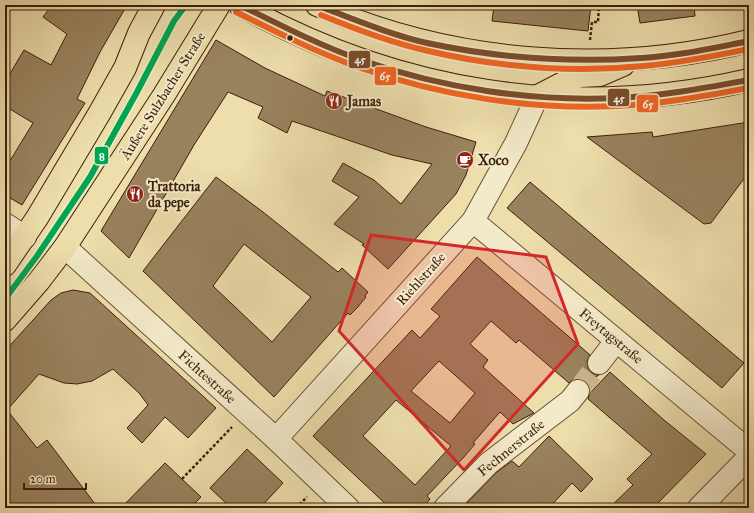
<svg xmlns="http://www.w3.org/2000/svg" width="754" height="513" font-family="'IM FELL Great Primer',serif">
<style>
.building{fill:#99825e;stroke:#3d1f0a;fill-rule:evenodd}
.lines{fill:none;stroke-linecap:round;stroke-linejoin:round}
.minor-tunnel{stroke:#cab88c;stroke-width:22;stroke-dasharray:22 11;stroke-linecap:butt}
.minor-casing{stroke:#694f32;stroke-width:24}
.major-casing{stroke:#3d1f0a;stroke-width:24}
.path{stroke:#3d1f0a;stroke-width:2.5;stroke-dasharray:3 2;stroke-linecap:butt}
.minor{stroke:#f3eac9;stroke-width:22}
.major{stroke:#eddeac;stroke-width:22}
.bus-1-casing{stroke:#f3eac9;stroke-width:9}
.bus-2-casing{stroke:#f3eac9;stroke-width:9}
.bus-1{stroke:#7a4b2a;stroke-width:6}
.bus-2{stroke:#f26522;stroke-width:6}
.tram-1-casing{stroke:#f3eac9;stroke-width:9}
.tram-1{stroke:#00a651;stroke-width:6}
.marked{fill:#d62828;fill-opacity:0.2;stroke:#d62828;stroke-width:3;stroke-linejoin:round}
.bus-dot{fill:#3d1f0a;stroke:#f3eac9;stroke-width:1.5}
.labels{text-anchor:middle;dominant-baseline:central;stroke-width:4;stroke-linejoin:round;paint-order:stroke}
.street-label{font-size:14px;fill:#3d1f0a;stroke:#f3eac9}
.poi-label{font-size:14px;font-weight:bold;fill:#3d1f0a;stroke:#f3eac9;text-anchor:start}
.line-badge{stroke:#f3eac9;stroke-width:1.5}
.badge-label{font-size:11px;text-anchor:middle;font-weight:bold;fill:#fff}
</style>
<rect width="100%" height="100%" fill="#eddeac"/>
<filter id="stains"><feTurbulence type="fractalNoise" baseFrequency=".005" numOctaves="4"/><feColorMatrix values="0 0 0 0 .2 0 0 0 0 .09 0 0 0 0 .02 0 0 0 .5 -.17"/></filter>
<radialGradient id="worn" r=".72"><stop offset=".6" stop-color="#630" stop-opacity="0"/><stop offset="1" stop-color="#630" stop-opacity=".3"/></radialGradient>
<g class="building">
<polygon points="52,5 127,5 100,52 77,99 85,103 22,205 5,195 5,169 33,123 5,106 5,82 24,50 51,65 67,34 43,17"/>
<polygon points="494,5 591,5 588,31 492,21"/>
<polygon points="637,5 694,5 695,16 640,23"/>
<polygon points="216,40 265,68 325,96 327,91 426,127 476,142 466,175 456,194 388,269 362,245 364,244 334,224 359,197 332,181 343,163 374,180 401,204 432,164 392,155 292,121 287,133 258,118 263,107 228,92 194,145 129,258 101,231"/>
<polygon points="749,122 749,172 711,223 704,224 587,137 652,132 653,137"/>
<path d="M216 177 263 212 338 272 342 268 368 292 365 296 366 297 357 308 350 315 348 313 274 397 143 271ZM244 244 311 297 272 342 213 286Z"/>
<polygon points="530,182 744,363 722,388 507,208"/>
<path d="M477 257 590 355 587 361 588 368 592 373 599 375 587 382 579 379H574L569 383 519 340 516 343 491 321 470 344 488 360 483 367 534 413 513 424 500 412 473 443 475 444 464 457 427 496 430 499 423 508H390L313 436 412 330 420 338 440 316 431 309ZM439 361 475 393 450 423 411 391ZM396 400 451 446 415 485 363 436Z"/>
<polygon points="73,290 90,293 216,408 188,438 165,417 142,443 127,428 148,405 139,393 113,369 92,381 77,384 64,383 39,374 7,410 37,448 47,440 98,508 5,508 5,351 51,300 61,293"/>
<polygon points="610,372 664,420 706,454 653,508 609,508 633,485 627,479 652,454 588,399 590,393"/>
<polygon points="549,436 593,479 581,492 572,483 549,508 462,508 497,472 512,461 519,467"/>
<polygon points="247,449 283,483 260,508 231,508 210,488"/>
<polygon points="165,463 201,497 190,508 121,508"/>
</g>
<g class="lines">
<polyline class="minor-tunnel" points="578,391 599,363"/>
<g class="minor-casing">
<g id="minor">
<polyline points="473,221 749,451"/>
<polyline points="5,224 25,237"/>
<polyline points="65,247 276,439 348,508"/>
<polyline points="599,363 616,341"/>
<polyline points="276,439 473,221 516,143 537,97"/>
<polyline points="445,508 489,463 570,401 578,391"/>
<polyline points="699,508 749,457"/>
</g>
</g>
<g class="major-casing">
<g id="major">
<path d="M240 5C398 93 571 121 749 80"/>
<path d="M317 5C452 64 607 76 749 41"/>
<polyline points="538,96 567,81 580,76 600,75 623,65"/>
<polyline points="5,265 37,218 99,114 125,68 139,33 154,5"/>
<polyline points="5,320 39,281 65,247 164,95 219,5"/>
</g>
</g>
<g class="path">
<polyline points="590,40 592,22 598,22 599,5"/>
<polyline points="182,479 232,427"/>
<polyline points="200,507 200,508"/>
<polyline points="296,508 307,497"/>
</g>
<use href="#minor" class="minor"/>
<use href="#major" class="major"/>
<g class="bus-1-casing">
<g id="bus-1">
<path d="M240 5C280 25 319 45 361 60 442 88 531 102 617 98 662 96 705 88 749 80"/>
<path d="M324 8C358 21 392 35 427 43 498 58 569 63 641 58 678 56 713 48 749 41"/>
</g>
</g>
<g class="bus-2-casing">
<g id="bus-2">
<path d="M236 12C276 32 316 52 358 67 440 96 530 110 617 106 662 104 705 96 749 88"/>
<path d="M321 15C355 29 389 42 424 50 495 67 572 73 644 66 680 63 714 56 749 49"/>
</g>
</g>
<use href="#bus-1" class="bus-1"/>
<use href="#bus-2" class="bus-2"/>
<g class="tram-1-casing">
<polyline id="tram-1" points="5,299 37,256 90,177 137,92 174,21 186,5"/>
</g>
<use href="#tram-1" class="tram-1"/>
</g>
<path class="marked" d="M371 235 546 257 578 344 464 470 339 331Z"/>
<defs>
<g id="restaurant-disc" transform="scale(0.9)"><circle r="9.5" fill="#8f2418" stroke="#f3eac9"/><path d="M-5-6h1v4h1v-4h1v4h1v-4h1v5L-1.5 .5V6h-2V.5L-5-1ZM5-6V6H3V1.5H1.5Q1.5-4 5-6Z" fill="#fff"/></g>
<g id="cafe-disc" transform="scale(0.9)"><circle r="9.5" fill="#8f2418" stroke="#f3eac9"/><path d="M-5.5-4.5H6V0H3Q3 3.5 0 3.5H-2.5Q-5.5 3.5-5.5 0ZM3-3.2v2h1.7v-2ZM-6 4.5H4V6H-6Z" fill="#fff"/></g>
</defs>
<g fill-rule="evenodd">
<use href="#restaurant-disc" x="334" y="101"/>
<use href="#cafe-disc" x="465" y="160"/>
<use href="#restaurant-disc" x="135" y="194"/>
</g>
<circle class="bus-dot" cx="290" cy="38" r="3.5"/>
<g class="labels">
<g class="street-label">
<text transform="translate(163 96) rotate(-58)">Äußere Sulzbacher Straße</text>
<text transform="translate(421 279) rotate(-48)">Riehlstraße</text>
<text transform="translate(611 336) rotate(40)">Freytagstraße</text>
<text transform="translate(207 377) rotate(42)">Fichtestraße</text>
<text transform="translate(511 448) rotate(-39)">Fechnerstraße</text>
</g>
<g class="poi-label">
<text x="347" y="101">Jamas</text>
<text x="478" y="160">Xoco</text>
<text x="148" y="186">Trattoria<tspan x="148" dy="16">da pepe</tspan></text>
</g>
</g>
<g class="line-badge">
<rect x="348" y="50" width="23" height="19" rx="4" fill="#7a4b2a"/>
<rect x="374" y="66" width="23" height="20" rx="4" fill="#f26522"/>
<rect x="607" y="88" width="23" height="19" rx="4" fill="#7a4b2a"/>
<rect x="636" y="94" width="23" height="19" rx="4" fill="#f26522"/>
<rect x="94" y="146" width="15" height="19" rx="4" fill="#00a651"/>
</g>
<g class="badge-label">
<text x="360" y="63">45</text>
<text x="385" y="80">65</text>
<text x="619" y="102">45</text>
<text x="648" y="108">65</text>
<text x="102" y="160">8</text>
</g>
<rect width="754" height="513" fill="none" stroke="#eddeac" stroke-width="20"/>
<rect x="6" y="6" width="742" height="501" fill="none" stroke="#3d1f0a" stroke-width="2"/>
<rect x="10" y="10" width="734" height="493" fill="none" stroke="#3d1f0a"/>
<path d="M24 483v6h62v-6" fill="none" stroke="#3d1f0a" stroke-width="2"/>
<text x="30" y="483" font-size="12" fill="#3d1f0a" stroke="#f3eac9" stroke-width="3" paint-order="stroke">20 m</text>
<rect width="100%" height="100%" filter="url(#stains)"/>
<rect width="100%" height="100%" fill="url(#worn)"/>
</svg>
